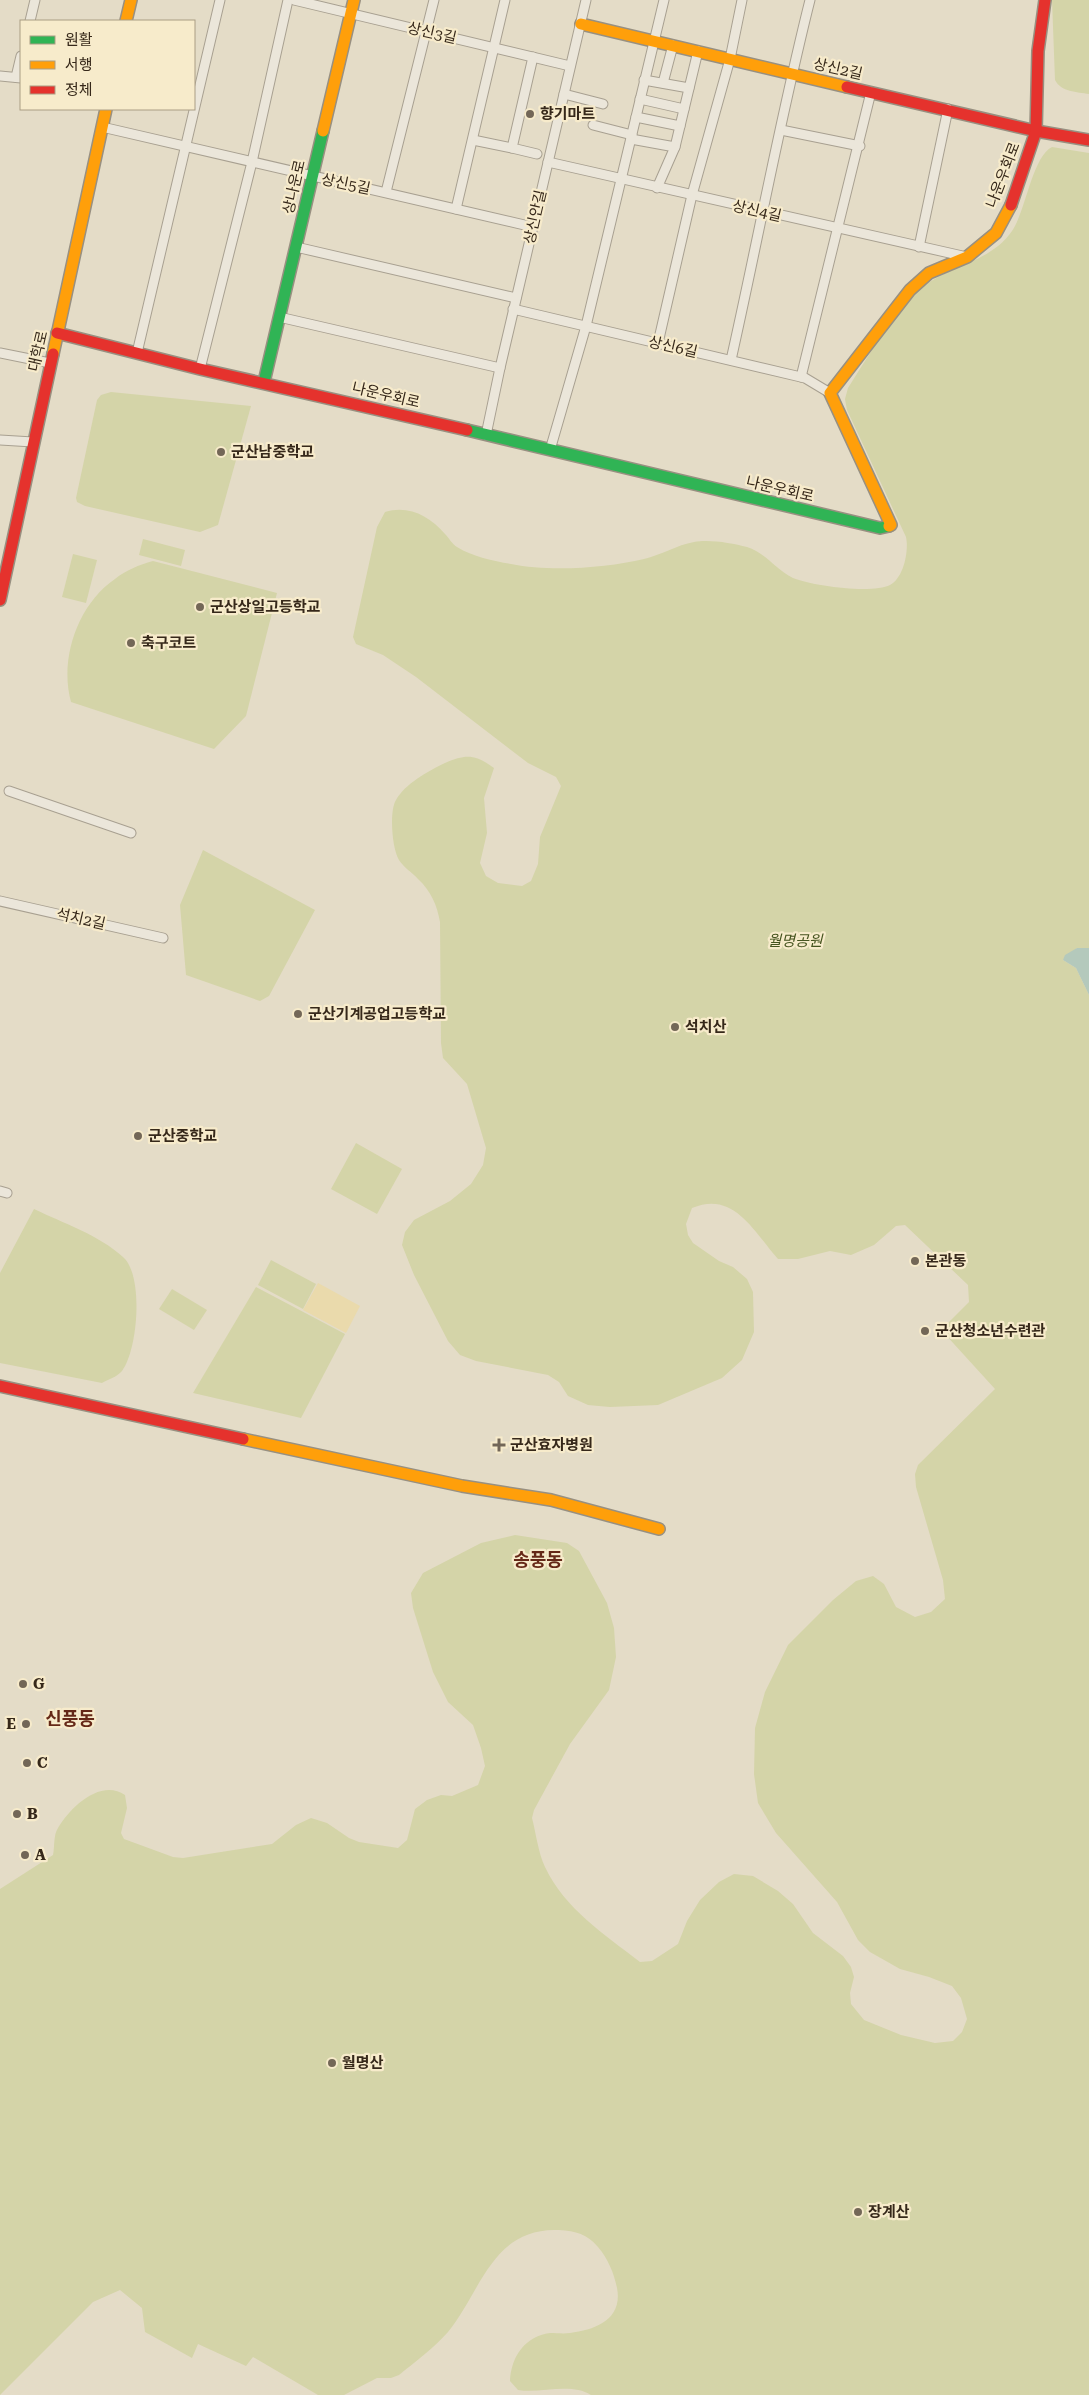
<svg xmlns="http://www.w3.org/2000/svg" width="1089" height="2395" font-family="'Roboto Serif','Noto Sans KR',serif">
<style>
.green{fill:#d4d4a8}
.sand{fill:#eadaac}
.water{fill:#b4c9bc}
.lines{fill:none;stroke-linecap:round;stroke-linejoin:round}
.street-casing{stroke:#a8a091;stroke-width:11}
.fast-casing{stroke:#989081;stroke-width:14}
.slow-casing{stroke:#989081;stroke-width:14}
.jam-casing{stroke:#989081;stroke-width:14}
.street{stroke:#ebe6da;stroke-width:9}
.fast{stroke:#30b455;stroke-width:11}
.slow{stroke:#ff9f0a;stroke-width:11}
.jam{stroke:#e5322d;stroke-width:11}
.poi-dot{fill:#736757;stroke:#f7ebcb;stroke-width:2}
.labels{text-anchor:middle;dominant-baseline:central;stroke-width:4.5;stroke-linejoin:round;paint-order:stroke}
.street-label{font-size:15px;fill:#36281a;stroke:#f7ebcb}
.poi-label{font-size:15px;font-weight:bold;fill:#36281a;stroke:#f7ebcb;text-anchor:start}
.park-label{font-size:15px;font-style:italic;fill:#46541f;stroke:#f7ebcb}
.quarter-label{font-size:18px;font-weight:bold;fill:#652817;stroke:#f7ebcb}
</style>
<rect width="100%" height="100%" fill="#e4dcc7"/>
<g class="green">
<path d="M1052 0H1089V94C1077 92 1061 92 1055 80Z"/>
<path d="M1052 147 1089 153V948H1077L1063 960 1076 968 1089 995V2395H591C570 2382 541 2394 518 2390L510 2381C511 2357 525 2336 550 2333 557 2333 563 2334 570 2333 596 2330 623 2319 617 2288 614 2273 608 2259 598 2247 587 2234 576 2231 559 2230 492 2227 481 2292 448 2332 434 2348 416 2361 399 2375L391 2378H377L344 2395H318L253 2357 246 2366 198 2344 192 2358 145 2332 142 2308 120 2290 93 2302 0 2395V1889L53 1855C55 1846 53 1836 58 1828 70 1807 101 1778 125 1795L127 1808 121 1833 124 1839 173 1857 183 1858 272 1844 296 1825 311 1818 327 1823 349 1838 359 1842 398 1848 407 1840 415 1809 427 1800 441 1795 452 1796 478 1785 485 1766 481 1748 473 1725 448 1702 433 1672 413 1608 411 1593 423 1573 481 1543 515 1535 567 1543 579 1551 607 1603 614 1628 616 1657 609 1690 570 1744 534 1810 532 1818C536 1833 538 1852 545 1867 565 1909 604 1934 640 1962L652 1961 678 1944 687 1921 700 1900 719 1882 734 1874 753 1876 778 1891 793 1904 813 1933 843 1956 851 1967 854 1977 850 1993 851 2004 864 2020 901 2035 935 2043 953 2041 962 2032 967 2019 961 1998 952 1986 929 1977 900 1969 870 1952 858 1940 837 1902 776 1833 758 1803 754 1774 755 1728 765 1692 788 1645 833 1600 856 1581 873 1576 884 1584 896 1607 915 1617 931 1612 945 1599 943 1580 916 1487 915 1474 918 1465 995 1389 944 1333 943 1328 969 1302 968 1285 905 1225 896 1226 874 1245 851 1255 830 1251 798 1259H778C754 1232 734 1190 692 1208L686 1224 688 1235 693 1243 719 1261 733 1267 747 1279 753 1292 754 1332 742 1360 722 1378 658 1405 610 1407 588 1405 568 1396 559 1382 548 1375 476 1361 460 1355 448 1341 414 1275 402 1245 405 1232 414 1220 450 1201 471 1184 483 1165 486 1148 467 1084 443 1058 441 1043 440 922C437 905 431 891 418 879 412 872 404 868 399 860 392 849 389 811 396 800 405 784 428 771 445 763 466 754 475 754 494 768L484 798 487 833 480 863 486 876 498 883 522 886 531 881 538 864 540 837 561 786 556 777 528 763 416 677 383 655 356 644 353 637 377 527 385 512C409 505 429 516 445 534 449 538 452 544 457 547 473 557 494 561 511 564 550 572 606 568 644 559 661 555 677 545 694 542 709 539 732 543 747 547 766 553 775 569 793 578 813 586 872 594 890 585 904 578 909 550 906 537L847 410 845 399 848 388C867 358 896 309 923 287 950 265 991 262 1012 231 1026 211 1032 157 1052 147Z"/>
<polygon points="111,392 251,406 218,525 200,532 85,506 77,502 76,498 97,400 101,395"/>
<polygon points="143,539 185,550 181,566 139,555"/>
<polygon points="73,554 97,560 86,603 62,597"/>
<path d="M153 561 277 593 246 716 214 749 71 702C59 659 78 604 115 579 126 570 139 565 153 561Z"/>
<polygon points="203,850 315,910 269,996 260,1001 186,975 180,905"/>
<polygon points="356,1143 402,1169 377,1214 331,1189"/>
<path d="M34 1209C63 1223 99 1235 123 1257 144 1275 138 1350 122 1371 117 1377 109 1379 102 1383L0 1363V1273Z"/>
<polygon points="271,1260 316,1284 303,1309 258,1285"/>
<polygon points="256,1287 345,1334 301,1418 193,1393"/>
<polygon points="172,1289 207,1310 194,1330 159,1309"/>
</g>
<polygon class="sand" points="318,1283 360,1306 346,1333 303,1310"/>
<polygon class="water" points="1077,948 1089,948 1089,995 1076,968 1063,960 1065,955"/>
<g class="lines">
<g class="street-casing">
<g id="street">
<polyline points="294,0 570,66"/>
<polyline points="30,21 35,0"/>
<polyline points="533,57 512,148 537,154"/>
<polyline points="0,76 21,78"/>
<polyline points="16,77 21,56"/>
<polyline points="644,80 689,88"/>
<polyline points="663,83 673,45"/>
<polyline points="564,94 603,104"/>
<polyline points="640,99 684,109"/>
<polyline points="636,117 680,126"/>
<polyline points="593,125 632,135"/>
<polyline points="102,127 533,227"/>
<polyline points="781,130 860,146"/>
<polyline points="631,139 675,147 698,51"/>
<polyline points="473,140 512,148"/>
<polyline points="548,162 967,257"/>
<polyline points="657,188 675,147"/>
<polyline points="386,192 434,0"/>
<polyline points="456,209 505,0"/>
<polyline points="296,247 516,298"/>
<polyline points="919,247 948,109"/>
<polyline points="513,309 805,378 830,393"/>
<polyline points="279,317 500,368"/>
<polyline points="658,343 692,195 730,59 742,0"/>
<polyline points="0,353 50,363"/>
<polyline points="137,353 220,0"/>
<path d="M731 360C758 240 780 119 810 0"/>
<polyline points="200,369 252,162 288,0"/>
<polyline points="801,377 871,92"/>
<polyline points="486,435 500,368 586,0"/>
<polyline points="0,440 33,442"/>
<polyline points="550,450 586,326 664,0"/>
<polyline points="9,791 131,833"/>
<polyline points="0,901 163,938"/>
<polyline points="0,1191 7,1193"/>
</g>
</g>
<g class="fast-casing">
<g id="fast">
<polyline points="264,382 323,131"/>
<polyline points="467,430 880,528 889,526"/>
</g>
</g>
<g class="slow-casing">
<g id="slow">
<polyline points="126,21 131,0"/>
<polyline points="581,24 847,87"/>
<polyline points="323,131 354,0"/>
<polyline points="53,354 106,109"/>
<polyline points="889,526 891,525 830,393 910,290 929,273 967,257 996,233 1011,205"/>
<polyline points="243,1439 462,1486 551,1500 659,1529"/>
</g>
</g>
<g class="jam-casing">
<g id="jam">
<polyline points="847,87 1036,131 1089,140"/>
<polyline points="1011,205 1036,131 1038,51 1045,0"/>
<polyline points="57,333 200,369 467,430"/>
<polyline points="0,600 53,354"/>
<polyline points="0,1386 243,1439"/>
</g>
</g>
<use href="#street" class="street"/>
<use href="#fast" class="fast"/>
<use href="#slow" class="slow"/>
<use href="#jam" class="jam"/>
</g>
<g class="poi-dot">
<circle cx="530" cy="114" r="5"/>
<circle cx="221" cy="452" r="5"/>
<circle cx="200" cy="607" r="5"/>
<circle cx="131" cy="643" r="5"/>
<circle cx="298" cy="1014" r="5"/>
<circle cx="675" cy="1027" r="5"/>
<circle cx="138" cy="1136" r="5"/>
<circle cx="915" cy="1261" r="5"/>
<circle cx="925" cy="1331" r="5"/>
<path d="M496.5 1437.5h5v5h5v5h-5v5h-5v-5h-5v-5h5z"/>
<circle cx="23" cy="1684" r="5"/>
<circle cx="26" cy="1724" r="5"/>
<circle cx="27" cy="1763" r="5"/>
<circle cx="17" cy="1814" r="5"/>
<circle cx="25" cy="1855" r="5"/>
<circle cx="332" cy="2063" r="5"/>
<circle cx="858" cy="2212" r="5"/>
</g>
<g class="labels">
<g class="street-label">
<text transform="translate(432 33) rotate(13)">상신3길</text>
<text transform="translate(838 69) rotate(13)">상신2길</text>
<text transform="translate(1003 175) rotate(-69)">나운우회로</text>
<text transform="translate(346 184) rotate(12)">상신5길</text>
<text transform="translate(294 187) rotate(-77)">상나운로</text>
<text transform="translate(757 211) rotate(13)">상신4길</text>
<text transform="translate(535 217) rotate(-77)">상신안길</text>
<text transform="translate(673 347) rotate(13)">상신6길</text>
<text transform="translate(38 351) rotate(-77)">대학로</text>
<text transform="translate(386 395) rotate(13)">나운우회로</text>
<text transform="translate(780 489) rotate(13)">나운우회로</text>
<text transform="translate(81 919) rotate(13)">석치2길</text>
</g>
<g class="poi-label">
<text x="540" y="114">향기마트</text>
<text x="231" y="452">군산남중학교</text>
<text x="210" y="607">군산상일고등학교</text>
<text x="141" y="643">축구코트</text>
<text x="308" y="1014">군산기계공업고등학교</text>
<text x="685" y="1027">석치산</text>
<text x="148" y="1136">군산중학교</text>
<text x="925" y="1261">본관동</text>
<text x="935" y="1331">군산청소년수련관</text>
<text x="510" y="1445">군산효자병원</text>
<text x="33" y="1684">G</text>
<text x="16" y="1724" text-anchor="end">E</text>
<text x="37" y="1763">C</text>
<text x="27" y="1814">B</text>
<text x="35" y="1855">A</text>
<text x="342" y="2063">월명산</text>
<text x="868" y="2212">장계산</text>
</g>
<g class="park-label">
<text x="795" y="941">월명공원</text>
</g>
<g class="quarter-label">
<text x="538" y="1559">송풍동</text>
<text x="70" y="1718">신풍동</text>
</g>
</g>
<rect x="20" y="20" width="175" height="90" fill="#f7ebcb" stroke="#aa9d84"/>
<rect x="30" y="36" width="25" height="8" fill="#30b455" stroke="#aa9d84"/>
<text x="65" y="45" font-size="15" fill="#36281a">원활</text>
<rect x="30" y="61" width="25" height="8" fill="#ff9f0a" stroke="#aa9d84"/>
<text x="65" y="70" font-size="15" fill="#36281a">서행</text>
<rect x="30" y="86" width="25" height="8" fill="#e5322d" stroke="#aa9d84"/>
<text x="65" y="95" font-size="15" fill="#36281a">정체</text>
</svg>
